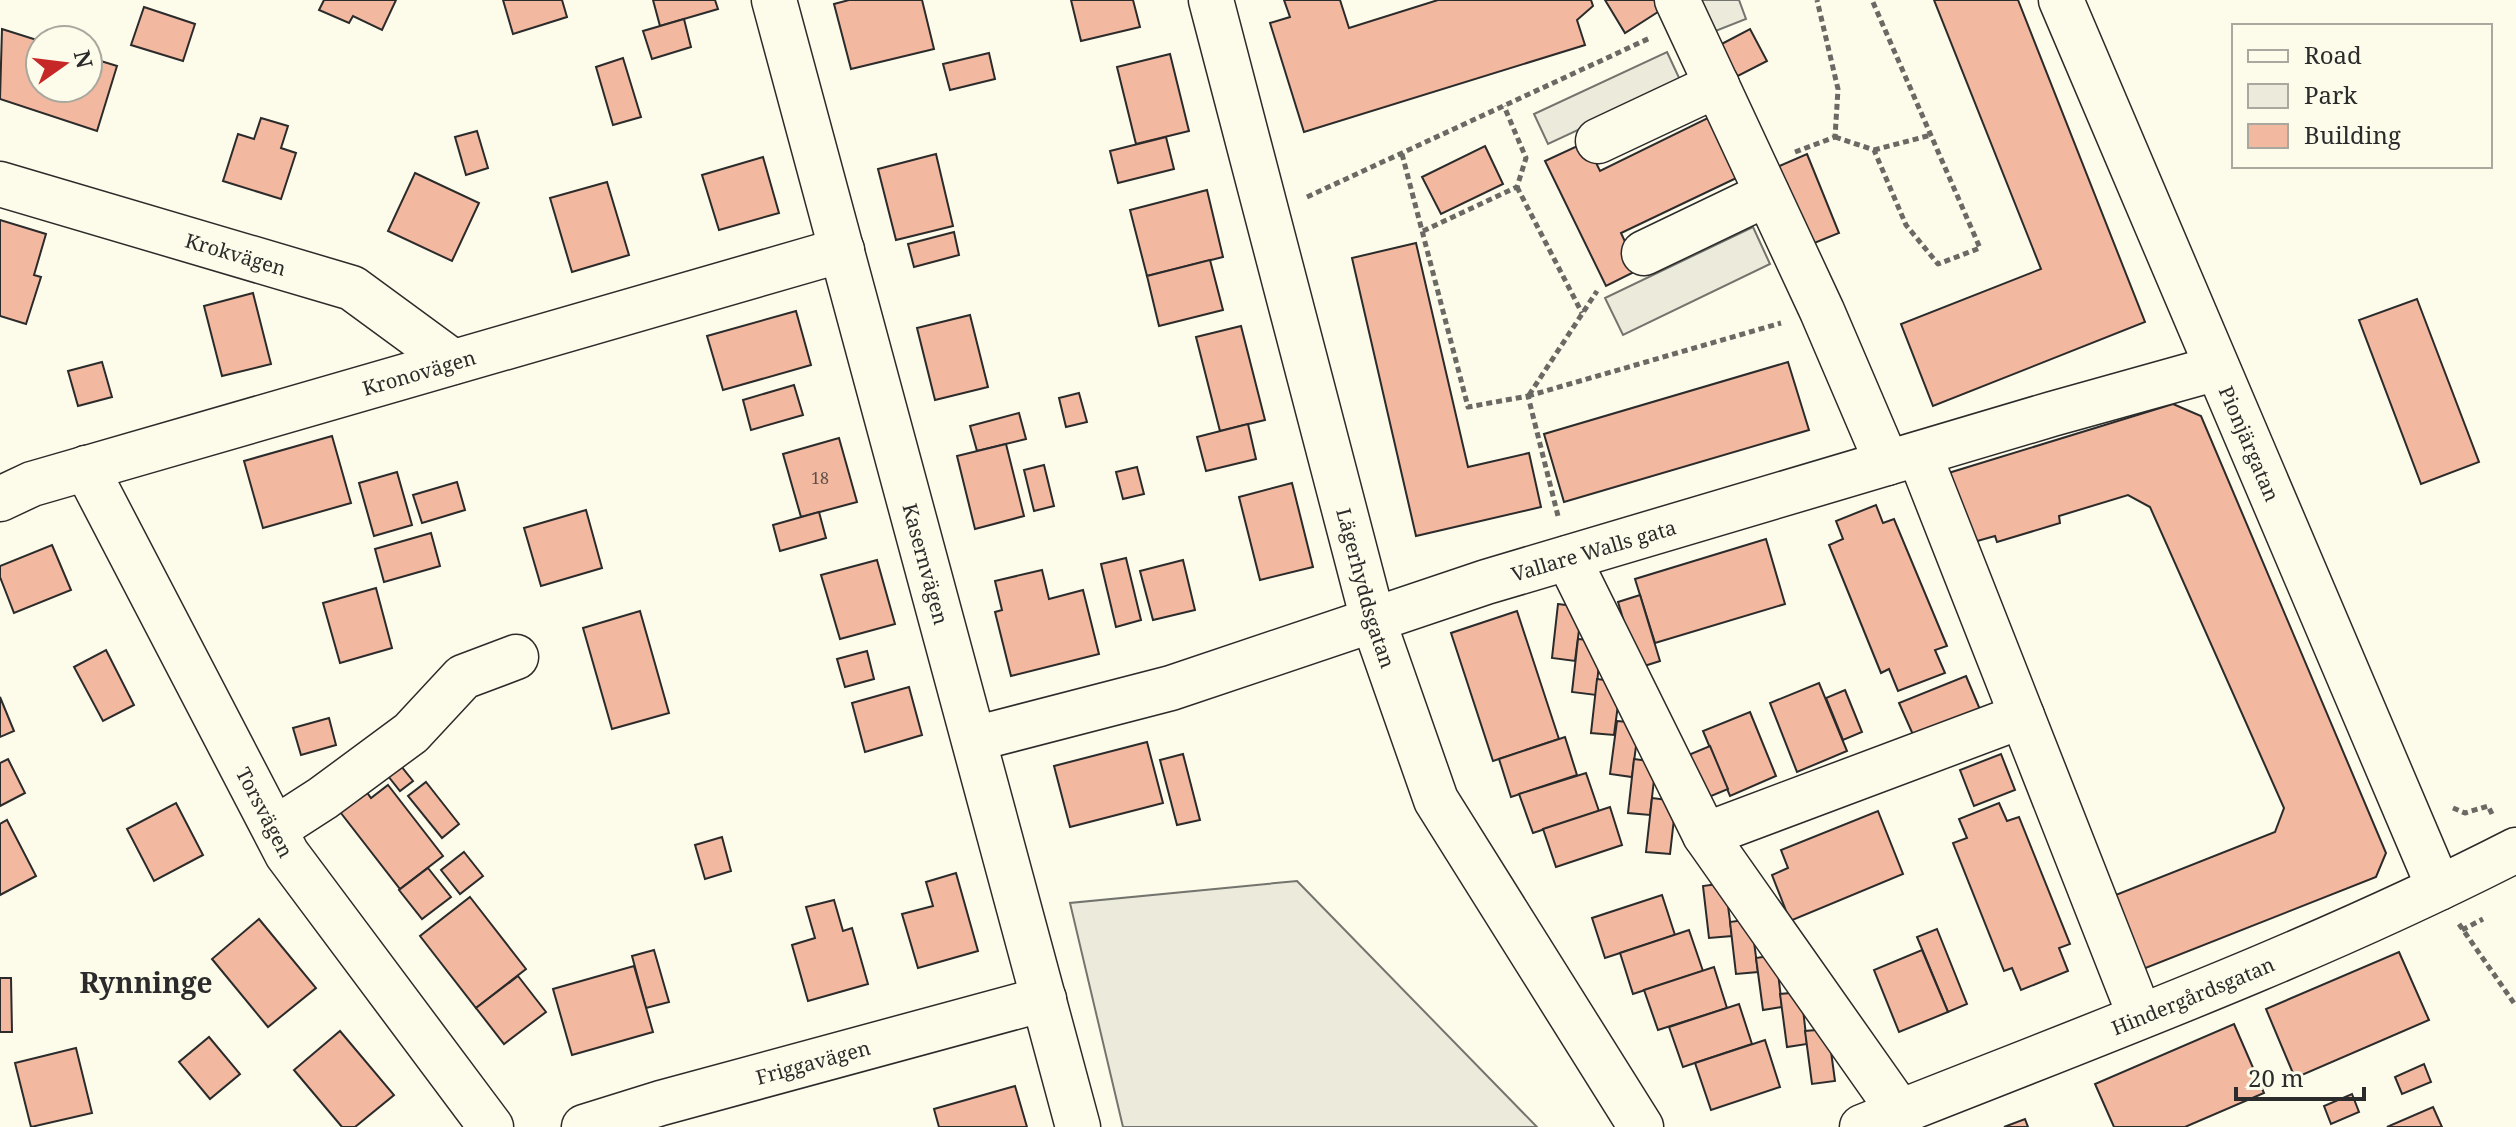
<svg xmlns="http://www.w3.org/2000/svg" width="2516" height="1127" font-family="'Noto Serif',serif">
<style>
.green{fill:#ecebdb;stroke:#74746e;stroke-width:2}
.parking{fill:#eceadb;stroke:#74746e;stroke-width:2}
.building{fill:#f2b8a0;stroke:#2b2b2b;stroke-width:2}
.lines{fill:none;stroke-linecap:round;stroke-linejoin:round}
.minor-casing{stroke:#2b2b2b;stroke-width:47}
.path{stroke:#6a6964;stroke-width:5;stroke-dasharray:6 4;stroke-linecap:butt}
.minor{stroke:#fdfbea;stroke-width:44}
.labels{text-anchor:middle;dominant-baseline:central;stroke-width:6;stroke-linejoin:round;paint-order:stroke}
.number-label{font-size:16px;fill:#5d4e48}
.street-label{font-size:20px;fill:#2b2b2b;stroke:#fdfbea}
.district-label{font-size:28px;font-weight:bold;fill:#2b2b2b;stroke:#fdfbea}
</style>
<rect width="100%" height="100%" fill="#fdfbea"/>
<polygon class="green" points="1297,881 1537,1127 1123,1127 1070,903"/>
<g class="parking">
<polygon points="1700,0 1739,0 1746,19 1713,32"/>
<polygon points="1667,52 1681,82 1548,144 1534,114"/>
<polygon points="1753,227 1770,264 1623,335 1605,298"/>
</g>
<g class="building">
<polygon points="324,0 396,0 382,30 353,16 349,23 319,10"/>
<polygon points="503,0 562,0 567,17 513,34"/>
<polygon points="653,0 715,0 718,9 660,26"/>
<polygon points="849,0 922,0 934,49 851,69 834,4"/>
<polygon points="1071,0 1133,0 1140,27 1081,41"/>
<polygon points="1284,0 1340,0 1349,28 1438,0 1591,0 1593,6 1577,20 1585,45 1304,132 1270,23 1290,17"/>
<polygon points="1605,0 1655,0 1661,10 1625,33"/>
<polygon points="1934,0 2018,0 2145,322 1933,406 1901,324 2041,269"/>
<polygon points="144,7 195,24 183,61 131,45"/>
<polygon points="684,19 691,47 652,59 643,31"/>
<polygon points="2,29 40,41 40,88 88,88 88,57 117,66 97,131 0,99"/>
<polygon points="1750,29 1767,61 1730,80 1714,48"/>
<polygon points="989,53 995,79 950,90 943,64"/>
<polygon points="1170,54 1189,131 1136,144 1117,67"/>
<polygon points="623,58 641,117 613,125 596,67"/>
<polygon points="1720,112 1749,172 1621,233 1638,270 1606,286 1545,161 1586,142 1600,171"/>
<polygon points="261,118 288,126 281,148 296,153 281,199 223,181 238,134 254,139"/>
<polygon points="477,131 488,168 466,175 455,137"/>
<polygon points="1166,137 1174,169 1118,183 1110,151"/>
<polygon points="1485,146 1503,184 1441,214 1422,177"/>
<polygon points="936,154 953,226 896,240 878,169"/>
<polygon points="1807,154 1839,233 1807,246 1775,168"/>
<polygon points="763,157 779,213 719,230 702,175"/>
<polygon points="415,173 479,203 452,261 388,231"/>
<polygon points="607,182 629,255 572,272 550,198"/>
<polygon points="1207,190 1223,257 1147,276 1130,210"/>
<polygon points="0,220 46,234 34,275 41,277 26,324 0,316"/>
<polygon points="954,232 959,255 914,267 908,244"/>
<polygon points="1416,243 1468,467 1529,453 1541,507 1416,536 1352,258"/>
<polygon points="1210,260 1223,310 1159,326 1147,276"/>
<polygon points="253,293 271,364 222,376 204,306"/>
<polygon points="2417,299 2479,462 2421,484 2359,320"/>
<polygon points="796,311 811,365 723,390 707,336"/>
<polygon points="970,315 988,387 935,400 917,328"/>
<polygon points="1241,326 1265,420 1220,431 1196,337"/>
<polygon points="102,362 112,397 78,406 68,371"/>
<polygon points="1788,362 1809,430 1564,502 1544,434"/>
<polygon points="794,385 803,415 751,430 743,400"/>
<polygon points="1079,393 1087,422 1066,427 1059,398"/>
<polygon points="2173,404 2201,416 2386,853 2376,877 2138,971 2108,898 2275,832 2284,808 2150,507 2128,495 2059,516 2060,523 1997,542 1995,536 1963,545 1942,475"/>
<polygon points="1019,413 1026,439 977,451 970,426"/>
<polygon points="1248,424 1256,459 1206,471 1197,437"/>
<polygon points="332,436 351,503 263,528 244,461"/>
<polygon points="839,438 857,502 801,517 783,454"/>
<polygon points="1006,444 1024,516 975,529 957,456"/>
<polygon points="1044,465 1054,506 1034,511 1024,470"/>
<polygon points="1137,467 1144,494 1123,499 1116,472"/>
<polygon points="397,472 412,525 374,536 359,483"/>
<polygon points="457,482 465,510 422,523 413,495"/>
<polygon points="1292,483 1313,567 1260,580 1239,497"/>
<polygon points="1876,505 1883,523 1894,519 1947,646 1935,650 1945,673 1898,691 1889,669 1881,673 1829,545 1843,539 1836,521"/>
<polygon points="586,510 602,568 541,586 524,528"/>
<polygon points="819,512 826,538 780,551 773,525"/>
<polygon points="431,533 440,566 384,582 375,549"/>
<polygon points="1766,539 1785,604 1655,643 1635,579"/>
<polygon points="52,545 71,590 14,613 0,577 0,566"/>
<polygon points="1126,558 1141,620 1116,627 1101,564"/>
<polygon points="877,560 895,624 840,639 821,575"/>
<polygon points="1183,560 1195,610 1153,620 1140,571"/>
<polygon points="1042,570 1049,599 1083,590 1099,654 1011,676 995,612 1002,610 995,581"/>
<polygon points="376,588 392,648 340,663 323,603"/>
<polygon points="1640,595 1660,661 1638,668 1618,602"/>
<polygon points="1558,604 1582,607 1575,661 1552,658"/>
<polygon points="640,611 669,713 612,729 583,628"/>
<polygon points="1517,611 1559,739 1493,761 1451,633"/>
<polygon points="1578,639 1601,641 1596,695 1572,692"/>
<polygon points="106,650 134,705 103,721 74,667"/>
<polygon points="867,651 874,679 845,687 837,659"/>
<polygon points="1966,676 1984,719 1918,746 1899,703"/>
<polygon points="1597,679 1621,682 1614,735 1591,733"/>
<polygon points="1819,683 1847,751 1797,772 1770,703"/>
<polygon points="909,687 922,735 865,752 852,703"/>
<polygon points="1845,690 1862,732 1843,740 1826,698"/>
<polygon points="0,697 14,731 0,737"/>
<polygon points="1750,712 1776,776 1730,796 1703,731"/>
<polygon points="329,718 336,745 301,755 293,728"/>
<polygon points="1617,721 1639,723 1632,777 1610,774"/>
<polygon points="1565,737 1577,775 1511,797 1499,759"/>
<polygon points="1147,742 1163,803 1070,827 1054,766"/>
<polygon points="1710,746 1728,789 1704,799 1686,756"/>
<polygon points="1183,754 1200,820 1177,825 1160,760"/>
<polygon points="2001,754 2015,790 1974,806 1960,770"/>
<polygon points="8,759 25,793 0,806 0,763"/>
<polygon points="1634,759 1656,762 1650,815 1628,813"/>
<polygon points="397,761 413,781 400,791 384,771"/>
<polygon points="1586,773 1599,811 1533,833 1519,794"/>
<polygon points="426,782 459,824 442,838 408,796"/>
<polygon points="388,785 443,856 400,889 337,808 363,787 371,798"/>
<polygon points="1652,798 1676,801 1670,854 1646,852"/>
<polygon points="176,803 203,855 154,881 127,829"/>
<polygon points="1999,803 2007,821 2019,817 2070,944 2059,948 2068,971 2021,990 2012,968 2004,971 1953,843 1967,838 1959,819"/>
<polygon points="1610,807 1622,845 1556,867 1543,829"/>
<polygon points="1878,811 1903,874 1790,921 1772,875 1788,868 1781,850"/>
<polygon points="7,820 36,876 0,895 0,824"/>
<polygon points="722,837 731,871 705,879 695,845"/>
<polygon points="464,852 483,876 460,894 441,870"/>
<polygon points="428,868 451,897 422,919 399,890"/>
<polygon points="956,873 978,951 918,968 902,914 933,906 926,882"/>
<polygon points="1725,883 1732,936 1709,938 1703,886"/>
<polygon points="1662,895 1675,935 1605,958 1592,918"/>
<polygon points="470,897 526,969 476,1008 420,936"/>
<polygon points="834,900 843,931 852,928 868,984 808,1001 792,945 815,938 806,907"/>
<polygon points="259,919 316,988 268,1027 212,959"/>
<polygon points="1751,919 1758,972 1736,974 1730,922"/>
<polygon points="1937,929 1967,1004 1948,1012 1917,937"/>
<polygon points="1689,930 1703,971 1633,994 1620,953"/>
<polygon points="654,950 669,1002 646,1008 632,956"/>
<polygon points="1922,950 1948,1012 1899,1032 1874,970"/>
<polygon points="2399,952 2429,1020 2295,1078 2266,1009"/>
<polygon points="1776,955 1782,1007 1763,1010 1756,958"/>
<polygon points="634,966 653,1032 572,1055 553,989"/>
<polygon points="1714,967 1727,1008 1658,1030 1644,990"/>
<polygon points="518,976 546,1012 504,1044 476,1008"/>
<polygon points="0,978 11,978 12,1032 0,1032"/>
<polygon points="1801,992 1807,1044 1787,1047 1780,994"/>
<polygon points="1739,1004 1752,1044 1683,1067 1669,1027"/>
<polygon points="2234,1024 2264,1093 2185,1127 2114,1127 2095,1084"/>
<polygon points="1828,1029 1835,1081 1812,1084 1805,1031"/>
<polygon points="340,1031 394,1095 355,1127 342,1127 294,1070"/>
<polygon points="209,1037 240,1074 210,1099 179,1062"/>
<polygon points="1765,1040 1780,1087 1711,1110 1695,1063"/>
<polygon points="76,1048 92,1113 31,1127 15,1063"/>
<polygon points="2424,1064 2431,1082 2402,1094 2395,1077"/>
<polygon points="1015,1086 1027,1127 939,1127 934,1109"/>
<polygon points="2352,1094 2359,1112 2331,1124 2324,1106"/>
<polygon points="2433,1107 2442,1127 2387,1127"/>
<polygon points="2025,1119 2028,1127 2004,1127"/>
</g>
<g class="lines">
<g class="minor-casing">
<g id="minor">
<path id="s1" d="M774 0 1078 1127"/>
<path id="s2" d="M1211 0 1373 620 1436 800 1641 1127"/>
<polyline points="1677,0 1822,311 1887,463"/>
<path id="s3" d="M2061 0 2439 888"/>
<polyline points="1598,141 1717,85"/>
<path id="s4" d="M0 184 352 288 453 362"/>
<polyline points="1644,253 1767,194"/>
<polyline points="1919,454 2140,1016"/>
<path id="s5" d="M86 468 287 854 491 1127"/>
<path id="s6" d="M0 499 32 484 842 250"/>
<polyline points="1568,558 1705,835 1900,1112"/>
<path id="s7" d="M974 739 1171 688 1486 582 2052 414 2217 368"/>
<polyline points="275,829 323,798 411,733 463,677 516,657"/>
<polyline points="1705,835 2022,716"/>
<path id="s8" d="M584 1127 661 1103 1044 999"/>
<path id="s9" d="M1862 1127C2080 1040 2307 957 2516 850"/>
</g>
</g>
<g class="path">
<polyline points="1835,137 1874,150 1906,225 1938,264 1980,248 1872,0"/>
<polyline points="1874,150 1931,135"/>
<polyline points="1795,152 1835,137 1838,89 1817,0"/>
<polyline points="1402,154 1468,407 1528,396 1558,516"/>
<polyline points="1517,187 1582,313"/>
<polyline points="1307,197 1650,38"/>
<polyline points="1423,231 1517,187 1526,158 1504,106"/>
<polyline points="1529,395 1597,291"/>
<polyline points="1528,396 1781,323"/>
<polyline points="2453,808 2465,813 2488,806 2492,814"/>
<polyline points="2459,924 2516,1006"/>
<polyline points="2462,930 2483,919"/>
</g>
<use href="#minor" class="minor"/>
</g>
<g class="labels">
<g class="number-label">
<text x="820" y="478">18</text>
</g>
<g class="street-label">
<text stroke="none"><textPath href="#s4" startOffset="246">Krokvägen</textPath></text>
<text stroke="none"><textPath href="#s6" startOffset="438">Kronovägen</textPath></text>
<text stroke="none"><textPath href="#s3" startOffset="482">Pionjärgatan</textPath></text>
<text stroke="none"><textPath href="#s7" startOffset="648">Vallare Walls gata</textPath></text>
<text stroke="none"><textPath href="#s1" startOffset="584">Kasernvägen</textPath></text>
<text stroke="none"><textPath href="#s2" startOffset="608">Lägerhyddsgatan</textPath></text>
<text stroke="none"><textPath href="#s5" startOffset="388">Torsvägen</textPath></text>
<text stroke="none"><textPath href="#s9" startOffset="356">Hindergårdsgatan</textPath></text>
<text stroke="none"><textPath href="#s8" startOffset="238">Friggavägen</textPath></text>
</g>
<g class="district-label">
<text x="146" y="982">Rynninge</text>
</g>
</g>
<rect x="2232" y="24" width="260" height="144" fill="#fdfbea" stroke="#a9a89e" stroke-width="2"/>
<rect x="2248" y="50" width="40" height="12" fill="#fdfbea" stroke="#a9a89e" stroke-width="2"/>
<text x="2304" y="64" font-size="24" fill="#2b2b2b">Road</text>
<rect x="2248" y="84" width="40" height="24" fill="#ecebdb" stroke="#a9a89e" stroke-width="2"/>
<text x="2304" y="104" font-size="24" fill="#2b2b2b">Park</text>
<rect x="2248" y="124" width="40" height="24" fill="#f2b8a0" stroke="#a9a89e" stroke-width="2"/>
<text x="2304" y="144" font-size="24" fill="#2b2b2b">Building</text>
<g transform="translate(64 64) rotate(76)"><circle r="38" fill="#fdfbea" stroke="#a9a89e" stroke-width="2"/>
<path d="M0-6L14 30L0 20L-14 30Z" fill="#c62828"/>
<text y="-12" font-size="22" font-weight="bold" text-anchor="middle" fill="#2b2b2b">N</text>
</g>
<path d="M2236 1087v12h128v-12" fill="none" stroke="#2b2b2b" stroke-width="4"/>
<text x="2248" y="1087" font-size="24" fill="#2b2b2b" stroke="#fdfbea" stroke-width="6" paint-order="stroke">20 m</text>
</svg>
